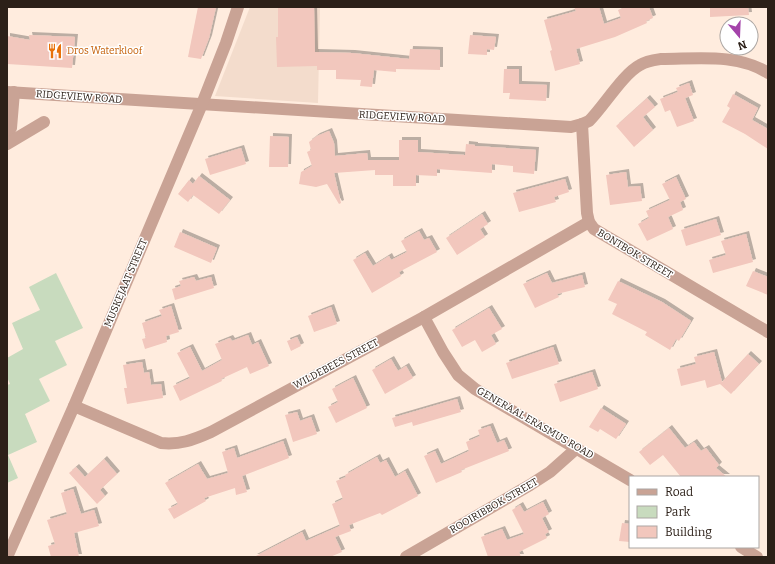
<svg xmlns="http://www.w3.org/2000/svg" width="775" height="564" font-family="Bitter,serif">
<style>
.built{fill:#f3dccc}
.green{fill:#c8dbbe}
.building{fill:#f2c7bd;filter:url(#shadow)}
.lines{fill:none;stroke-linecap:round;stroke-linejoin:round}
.minor{stroke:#c9a395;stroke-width:12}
.labels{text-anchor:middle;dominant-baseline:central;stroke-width:3;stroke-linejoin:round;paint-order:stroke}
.food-label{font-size:10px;fill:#c56008;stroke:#fff;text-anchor:start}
.street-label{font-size:10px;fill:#2c2018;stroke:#fff}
</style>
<defs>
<filter id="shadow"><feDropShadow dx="3" dy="-3" stdDeviation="0" flood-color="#0004"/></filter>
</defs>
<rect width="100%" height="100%" fill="#ffecde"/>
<polygon class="built" points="250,7 320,7 318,103 215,96"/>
<polygon class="green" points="56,273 83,328 55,341 67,365 39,379 50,401 25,414 37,442 8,455 18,478 7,483 7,385 10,384 7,377 7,358 23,349 12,323 40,310 29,287"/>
<g class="building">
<polygon points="198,7 216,7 209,38 201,59 188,57"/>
<polygon points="278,7 314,7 315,52 352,53 409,59 410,49 440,50 440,70 396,69 396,72 374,70 372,87 360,86 361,80 336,79 336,70 317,70 317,66 277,67 276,37 278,37"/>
<polygon points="574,7 599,7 604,24 621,18 618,10 625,7 649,7 653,18 646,21 647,23 615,37 576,49 580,64 555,71 550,51 552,50 544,20 576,11"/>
<polygon points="710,7 748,7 749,15 710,17"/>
<polygon points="29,35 75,37 72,68 7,64 7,36 30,40"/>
<polygon points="470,35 496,37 494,50 487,49 487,55 468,54"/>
<polygon points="504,69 519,69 519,84 547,85 546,101 509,99 510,93 503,93"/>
<polygon points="689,83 693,95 685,98 694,121 677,127 670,110 665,112 660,99 678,92 676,88"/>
<polygon points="733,94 758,108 752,120 768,129 768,149 745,134 722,122 730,108 727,106"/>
<polygon points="647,98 655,107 643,117 653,130 634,147 616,126"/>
<polygon points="329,131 334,143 335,156 367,153 368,160 399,160 399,140 418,140 418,152 465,155 466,144 475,145 475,146 536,150 534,174 513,172 513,166 492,164 492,173 437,169 437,176 416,175 416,186 393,186 393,175 375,175 375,170 334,173 341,203 339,204 327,184 316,187 299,184 301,172 312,166 307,152 311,150 309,142 317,136"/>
<polygon points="270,136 289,137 288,167 269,167"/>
<polygon points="241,148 246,164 210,175 205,159"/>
<polygon points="626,172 628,187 640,186 642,201 610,205 606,175"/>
<polygon points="199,176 230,200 219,214 193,195 188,202 178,194 189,180 193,184"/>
<polygon points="676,177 686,199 680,202 683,210 668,217 673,229 647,241 638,224 649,218 646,211 670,200 662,184"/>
<polygon points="565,179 569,192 554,197 556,202 519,212 513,193"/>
<polygon points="482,214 488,224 480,229 485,237 457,255 446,238"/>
<polygon points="716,219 721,235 686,246 681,230"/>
<polygon points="419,231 424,240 429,238 437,252 399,272 401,276 372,293 353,260 365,253 373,266 389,256 391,260 407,252 401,241"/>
<polygon points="180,232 217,248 211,263 174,247"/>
<polygon points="746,234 753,262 713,273 709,260 726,255 721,241"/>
<polygon points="753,271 768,277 768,295 746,286"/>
<polygon points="547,273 552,283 582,275 585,287 557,294 559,297 535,308 523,284"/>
<polygon points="194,277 196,281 211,277 214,288 175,300 172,289 181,286 179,281"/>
<polygon points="618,281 662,302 691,321 679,341 676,339 670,350 645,335 647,332 612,314 617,304 608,300"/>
<polygon points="171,306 179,332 166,336 167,342 145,349 142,339 146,338 142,323 162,316 159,310"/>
<polygon points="331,307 337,324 314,332 308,316"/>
<polygon points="489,308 502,329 491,335 496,344 482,352 475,340 462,347 452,330"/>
<polygon points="248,335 252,345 258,342 269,366 250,374 247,367 221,379 222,381 180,401 173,386 190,378 177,353 190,347 202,371 222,360 215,344 230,338 232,341"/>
<polygon points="297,337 301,346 291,351 287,341"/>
<polygon points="553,347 559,364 512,379 506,363"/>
<polygon points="714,352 722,382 748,354 759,364 731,394 720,384 707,388 705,380 681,386 677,369 696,364 694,357"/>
<polygon points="391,359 398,371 406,366 413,378 385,394 372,370"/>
<polygon points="142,362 144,373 149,372 151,385 161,384 163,398 127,404 124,388 127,388 123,365"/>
<polygon points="592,372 598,389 560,402 554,384"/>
<polygon points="353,378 367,408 336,423 328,407 338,402 332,389"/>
<polygon points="457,399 461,412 413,426 412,422 395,427 392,418"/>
<polygon points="601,408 626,424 616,439 600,429 598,432 589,427"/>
<polygon points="297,412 300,421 311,417 317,434 293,442 285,415"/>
<polygon points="490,426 497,443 504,440 509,451 461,470 462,472 436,483 424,456 435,451 441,464 469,451 466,442 480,436 478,430"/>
<polygon points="669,428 685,448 694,442 701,451 706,448 719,465 716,468 727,477 681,477 663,455 650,465 639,452"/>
<polygon points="283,441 289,458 242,476 247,492 236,495 235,488 204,498 206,501 174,519 168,509 178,504 165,483 198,464 207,479 228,473 222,452 234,448 237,458"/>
<polygon points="377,457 380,463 386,460 395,477 405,471 418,496 382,515 380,513 349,525 351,531 335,537 342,552 330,557 254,557 302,532 306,541 340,526 332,504 343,499 336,481 346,477 345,475"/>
<polygon points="104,459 117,474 100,490 105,496 97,504 69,473 76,467 85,477"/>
<polygon points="73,489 81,514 94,510 99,526 74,533 79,557 51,557 48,546 55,544 47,520 67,514 61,493"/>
<polygon points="543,502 549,514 542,518 549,532 545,534 547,538 519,552 521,557 488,557 481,537 502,529 507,540 524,534 512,510 520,505 524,512"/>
<polygon points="622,523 630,524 630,542 619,541"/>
</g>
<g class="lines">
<g class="minor">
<path d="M7 92C195 105 383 116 571 127L582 124 589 121C604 106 623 74 640 65 646 61 654 60 661 59 697 59 737 53 768 73"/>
<polyline points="582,124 587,213 589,222 594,229 768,332"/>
<polyline points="7,134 11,128 14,92"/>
<polyline points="7,144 44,122"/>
<polyline points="424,317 443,352 458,375 475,389 630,480"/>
<path d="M74 406 161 443C180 445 193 440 211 432L424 317 589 222"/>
<polyline points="741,547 757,557"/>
<polyline points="7,557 74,406 202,104 226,43 238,7"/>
<polyline points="406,557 530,485 550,472 577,448"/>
</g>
</g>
<defs>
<g id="restaurant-bare" transform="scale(1.2)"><path d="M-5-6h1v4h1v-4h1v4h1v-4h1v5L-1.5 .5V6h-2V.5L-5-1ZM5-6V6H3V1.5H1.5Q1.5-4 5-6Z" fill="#e8710a" stroke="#fff" stroke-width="2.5" paint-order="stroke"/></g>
</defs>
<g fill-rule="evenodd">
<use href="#restaurant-bare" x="55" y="51"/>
</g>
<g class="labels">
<g class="food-label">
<text x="67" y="51">Dros Waterkloof</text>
</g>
<g class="street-label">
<text transform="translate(79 97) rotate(4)">RIDGEVIEW ROAD</text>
<text transform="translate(402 117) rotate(3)">RIDGEVIEW ROAD</text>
<text transform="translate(635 254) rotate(31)">BONTBOK STREET</text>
<text transform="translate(126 283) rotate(-67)">MUSKEJAAT STREET</text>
<text transform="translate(336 364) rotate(-28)">WILDEBEES STREET</text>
<text transform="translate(535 423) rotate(30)">GENERAAL ERASMUS ROAD</text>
<text transform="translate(494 506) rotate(-30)">ROOIRIBBOK STREET</text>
</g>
</g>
<rect width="775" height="564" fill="none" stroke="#2c2018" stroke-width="16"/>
<rect x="629" y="476" width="130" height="72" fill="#ffffff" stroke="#aba6a3"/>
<rect x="637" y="489" width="20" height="6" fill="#c9a395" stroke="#aba6a3"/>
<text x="665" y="496" font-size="12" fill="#2c2018">Road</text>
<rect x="637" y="506" width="20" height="12" fill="#c8dbbe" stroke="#aba6a3"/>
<text x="665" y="516" font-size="12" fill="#2c2018">Park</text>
<rect x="637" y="526" width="20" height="12" fill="#f2c7bd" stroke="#aba6a3"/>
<text x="665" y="536" font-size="12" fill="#2c2018">Building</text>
<g transform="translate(739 36) rotate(161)"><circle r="19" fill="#ffffff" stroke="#aba6a3"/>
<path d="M0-3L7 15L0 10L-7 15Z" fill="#a443aa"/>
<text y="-6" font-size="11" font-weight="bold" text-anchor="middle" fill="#2c2018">N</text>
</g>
</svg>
